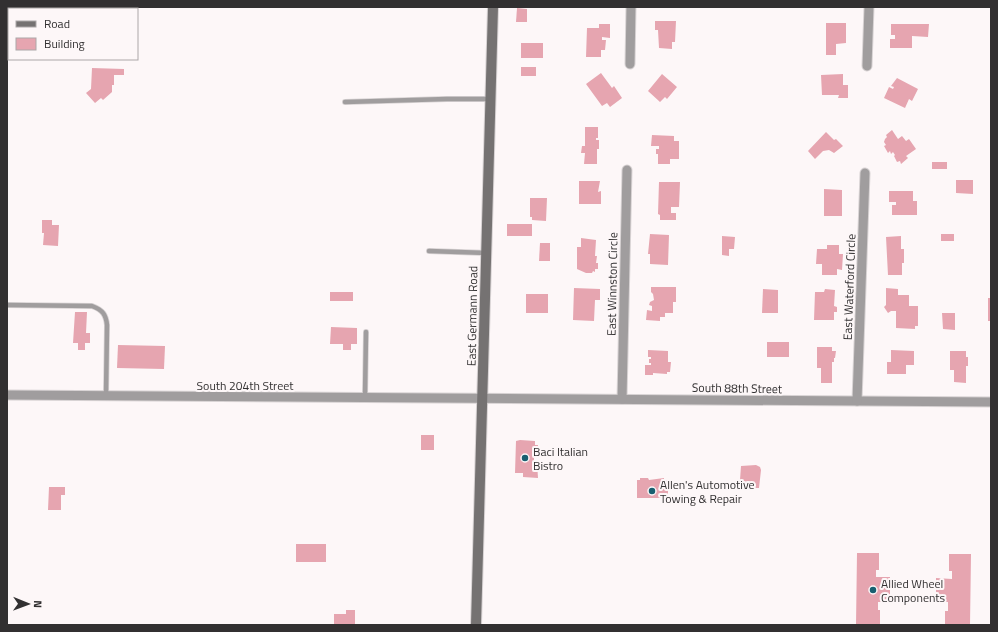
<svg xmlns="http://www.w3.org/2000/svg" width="998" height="632" font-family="'Titillium Web',sans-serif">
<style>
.building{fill:#e6a5b0}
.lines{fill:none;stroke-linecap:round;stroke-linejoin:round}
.lane-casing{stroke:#d8d3d4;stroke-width:6}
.street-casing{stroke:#d8d3d4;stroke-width:11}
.secondary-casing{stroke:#d8d3d4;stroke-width:12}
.lane{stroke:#a09d9e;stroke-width:4.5}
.street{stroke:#a09d9e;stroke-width:9}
.secondary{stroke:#757272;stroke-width:10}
.poi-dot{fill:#185f70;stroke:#fdf7f8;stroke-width:1.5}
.labels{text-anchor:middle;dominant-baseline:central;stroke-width:4;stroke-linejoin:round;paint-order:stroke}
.street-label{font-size:12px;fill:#323031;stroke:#fdf7f8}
.poi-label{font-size:12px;fill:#323031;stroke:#fdf7f8;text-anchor:start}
</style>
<rect width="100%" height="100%" fill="#fdf7f8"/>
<g class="building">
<polygon points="517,8 527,9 527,22 516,22"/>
<polygon points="655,21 676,21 675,42 672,42 672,49 659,48 658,30 655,30"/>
<polygon points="826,23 846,23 846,43 836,44 836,55 826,55"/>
<polygon points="599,24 610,24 610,38 602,37 602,40 606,40 605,50 601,50 601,57 586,57 587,28 599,28"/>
<polygon points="891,24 929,24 928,37 912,36 912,48 890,48 890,39 895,39 895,35 891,35"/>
<rect x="521" y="43" width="22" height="15"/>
<rect x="521" y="67" width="15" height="9"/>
<polygon points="92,68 124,69 124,75 114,75 114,85 112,85 112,92 103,100 101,98 95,103 86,93 91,89"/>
<polygon points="601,73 612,88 614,86 622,98 610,107 607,103 602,106 586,84"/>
<polygon points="662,74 677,87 667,99 665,97 660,102 648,91"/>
<polygon points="843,74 843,85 848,85 848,98 838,98 839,95 822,95 821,75"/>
<polygon points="897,78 918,89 912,101 909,99 905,108 884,98 889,87 893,89 894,87 891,86"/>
<polygon points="585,127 598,127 598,138 596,138 596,140 599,140 599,149 597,149 597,164 584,164 585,153 581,153 582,146 585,146"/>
<polygon points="892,130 898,139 902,136 906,141 909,139 916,149 906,156 908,158 901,164 900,161 897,162 894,156 895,155 893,152 891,154 890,151 888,153 884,146 886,145 884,142 885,139 887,137 886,135"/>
<polygon points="826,132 834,140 836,139 843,146 834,153 829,150 823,151 815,159 808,151"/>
<polygon points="652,135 674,136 674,141 679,141 679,159 670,159 670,164 658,164 658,154 656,154 656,149 659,149 659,146 651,146"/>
<rect x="932" y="162" width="15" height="7"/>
<polygon points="956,180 973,180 973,194 956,193"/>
<polygon points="579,181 600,181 598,192 601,191 601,204 579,204"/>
<polygon points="659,182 680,182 679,207 671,207 671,213 676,213 676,220 660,220 660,215 658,214"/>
<polygon points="824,189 842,190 842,216 824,216"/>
<polygon points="889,191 913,191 913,201 917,201 917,215 892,215 892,205 896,205 896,202 889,202"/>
<polygon points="530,198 547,198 546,221 532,220 532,217 530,217"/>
<polygon points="42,220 52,220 52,225 59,225 58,246 43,245 44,233 42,233"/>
<rect x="507" y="224" width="25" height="12"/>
<polygon points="650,234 669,235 668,265 650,264 650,254 648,254"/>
<rect x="941" y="234" width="13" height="7"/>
<polygon points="722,236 735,237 734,249 729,249 729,256 722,255"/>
<polygon points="901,236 901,249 904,249 904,263 902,263 902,275 888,275 886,237"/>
<polygon points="581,238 596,240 595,256 597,256 596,263 598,263 598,269 595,269 595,272 593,271 592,273 586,273 577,269 577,247 581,247"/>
<polygon points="540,243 550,243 550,261 539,261"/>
<polygon points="827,245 839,245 839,254 843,254 842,270 837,269 837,275 822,275 822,264 816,264 817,249 827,249"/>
<polygon points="651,287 676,287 676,302 673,302 673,313 665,313 665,317 660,317 660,321 646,320 647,310 652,311 652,306 649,305 650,302 654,300 653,294 651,292"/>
<polygon points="574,288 600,289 600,300 595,300 594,321 573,320"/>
<polygon points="886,288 898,289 898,295 909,295 909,306 918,306 918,326 915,326 915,329 896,328 896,311 891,311 888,313 884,307 886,305"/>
<polygon points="763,289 778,290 778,313 762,313"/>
<polygon points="825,289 835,290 834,306 837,307 837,312 834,312 834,320 814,320 815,292 824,292"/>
<rect x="330" y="292" width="23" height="9"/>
<rect x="526" y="294" width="22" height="19"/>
<rect x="988" y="298" width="3" height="23"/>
<polygon points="75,312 87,312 86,333 90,333 90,343 85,343 85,350 78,350 78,343 73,343"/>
<polygon points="942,313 955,313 955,330 943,329"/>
<polygon points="331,327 357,328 357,344 351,344 351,350 343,350 343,344 330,344"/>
<rect x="767" y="342" width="22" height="15"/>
<polygon points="118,345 165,346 164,369 117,368"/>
<polygon points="817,347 832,347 832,351 836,351 835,358 834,358 834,362 832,362 832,383 821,383 821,368 817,368"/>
<polygon points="648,350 668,351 668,362 671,362 670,372 667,372 667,374 653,373 653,375 645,375 645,365 651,365 651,363 649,363 649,359 651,359 651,357 648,357"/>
<polygon points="891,350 914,351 914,365 906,365 906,374 887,374 887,362 891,362"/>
<polygon points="950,351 966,351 966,357 968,357 968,366 966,366 966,383 954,382 954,370 950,370"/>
<rect x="421" y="435" width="13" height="15"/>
<polygon points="520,440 535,441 535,445 538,445 538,453 534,453 534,462 537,462 538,478 523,477 523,473 515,473 516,441"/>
<polygon points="756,465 760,467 761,470 759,488 742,488 742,483 740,480 741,466"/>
<polygon points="640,478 648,478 649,480 664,478 664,480 668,480 668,498 637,498 637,480 640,480"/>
<polygon points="49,487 65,487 65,495 61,495 61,510 48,510"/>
<rect x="296" y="544" width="30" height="18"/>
<polygon points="857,553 879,553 879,570 876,570 876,577 890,577 890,602 878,602 878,610 880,610 880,625 856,625"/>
<polygon points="949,554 971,554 970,625 945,625 945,611 948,611 948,602 936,602 936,578 952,579 952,571 949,571"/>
<polygon points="346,610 355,610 355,625 334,625 334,614 346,614"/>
</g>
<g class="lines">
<g class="lane-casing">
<g id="lane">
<polyline points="345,102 447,99 491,99"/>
<polyline points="429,251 487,253"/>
<path d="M7 305 92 306C103 310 106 315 107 325L106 396"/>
<polyline points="365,397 366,332"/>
</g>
</g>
<g class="street-casing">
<g id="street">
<polyline points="630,64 631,7"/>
<polyline points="867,66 869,7"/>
<polyline points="7,395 991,402"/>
<polyline points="622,399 627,170"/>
<polyline points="857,401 865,173"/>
</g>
</g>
<g class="secondary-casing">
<polyline id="secondary" points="476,625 493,7"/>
</g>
<use href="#lane" class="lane"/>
<use href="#street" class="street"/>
<use href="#secondary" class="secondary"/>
</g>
<g class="poi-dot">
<circle cx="525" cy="458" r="4"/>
<circle cx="652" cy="491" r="4"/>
<circle cx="873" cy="590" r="4"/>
</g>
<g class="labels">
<g class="street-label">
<text transform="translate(612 284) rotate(-89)">East Winnston Circle</text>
<text transform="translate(849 287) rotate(-88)">East Waterford Circle</text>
<text transform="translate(472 316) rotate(-89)">East Germann Road</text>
<text x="245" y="385">South 204th Street</text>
<text transform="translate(737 388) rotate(1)">South 88th Street</text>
</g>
<g class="poi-label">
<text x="533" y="451">Baci Italian<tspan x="533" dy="14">Bistro</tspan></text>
<text x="660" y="484">Allen's Automotive<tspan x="660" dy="14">Towing &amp; Repair</tspan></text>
<text x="881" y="583">Allied Wheel<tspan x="881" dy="14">Components</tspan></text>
</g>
</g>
<rect width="998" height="632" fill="none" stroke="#323031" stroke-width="16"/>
<rect x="8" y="8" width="130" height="52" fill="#fdf7f8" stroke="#aca7a8"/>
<rect x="16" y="21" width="20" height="6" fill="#757272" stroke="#aca7a8"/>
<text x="44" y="28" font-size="12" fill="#323031">Road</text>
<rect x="16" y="38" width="20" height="12" fill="#e6a5b0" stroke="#aca7a8"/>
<text x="44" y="48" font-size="12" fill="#323031">Building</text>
<g transform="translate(28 604) rotate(91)" stroke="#fdf7f8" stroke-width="3" paint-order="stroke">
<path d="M0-3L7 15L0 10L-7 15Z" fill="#323031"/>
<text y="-6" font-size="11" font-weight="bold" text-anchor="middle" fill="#323031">N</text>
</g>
</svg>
